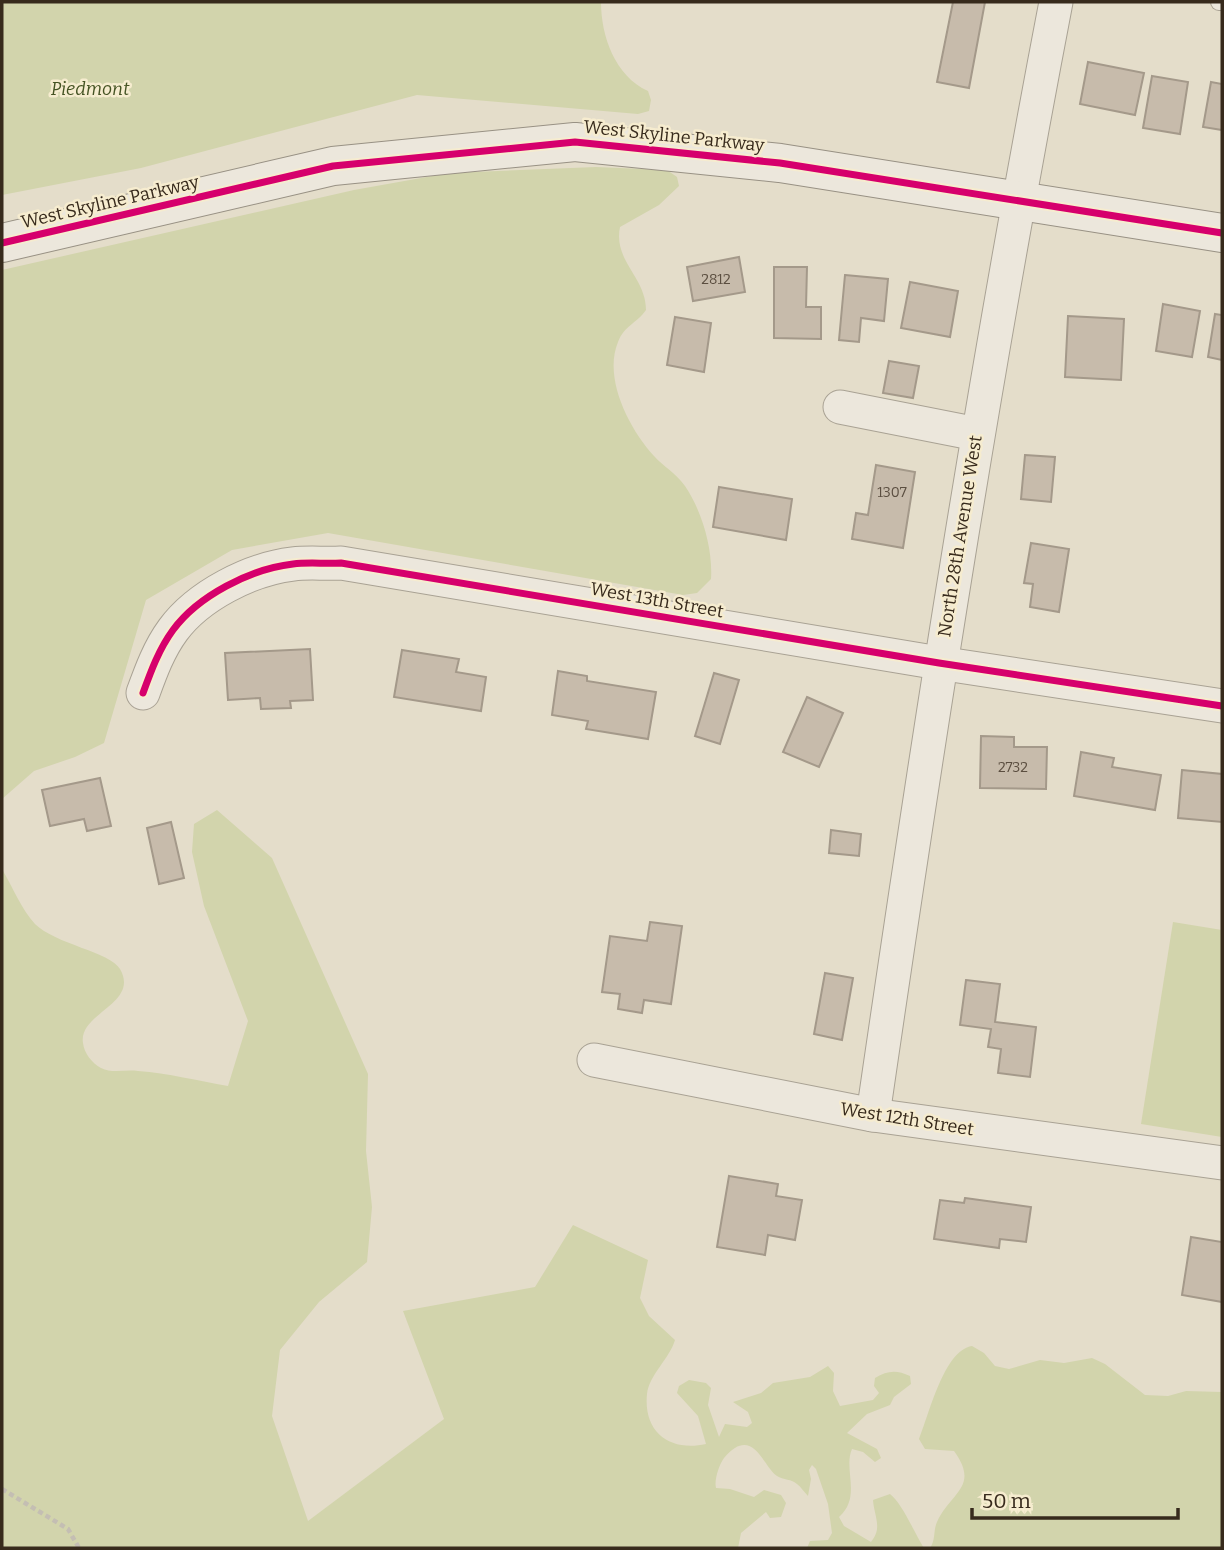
<svg xmlns="http://www.w3.org/2000/svg" width="1224" height="1550" font-family="Bitter,serif">
<style>
.green{fill:#d2d4ac}
.building{fill:#c7bbab;stroke:#a4998a;stroke-width:2}
.lines{fill:none;stroke-linecap:round;stroke-linejoin:round}
.lane-casing{stroke:#a9a294;stroke-width:18}
.street-casing{stroke:#a9a294;stroke-width:35}
.secondary-casing{stroke:#989184;stroke-width:40}
.path{stroke:#c4beb3;stroke-width:4.5;stroke-dasharray:5 3.5;stroke-linecap:butt}
.lane{stroke:#ece7dc;stroke-width:16}
.street{stroke:#ece7dc;stroke-width:33}
.secondary{stroke:#ece7dc;stroke-width:38}
.cycleway-casing{stroke:#f6eccf;stroke-width:11}
.cycleway{stroke:#d6006c;stroke-width:7}
.labels{text-anchor:middle;dominant-baseline:central;stroke-width:5;stroke-linejoin:round;paint-order:stroke}
.number-label{font-size:14px;fill:#5b4e40}
.park-label{font-size:18px;font-style:italic;fill:#455323;stroke:#f6eccf}
.street-label{font-size:18px;fill:#372a1c;stroke:#f6eccf}
</style>
<rect width="100%" height="100%" fill="#e4ddca"/>
<g class="green">
<path d="M2 2H601C601 36 615 76 648 91L651 100 649 111 638 114 417 95 141 168 2 195Z"/>
<path d="M596 167 667 170 677 177 679 186 659 205 620 227C613 261 646 277 646 310 637 323 624 326 618 342 603 378 629 429 654 456 664 467 676 473 685 486 702 511 713 549 711 579L697 593 683 595 328 533 232 550 146 600 104 743 75 757 34 771 2 799V806V270L354 190 449 173Z"/>
<path d="M217 810 272 858 368 1074 366 1151 372 1207 367 1262 319 1302 280 1350 272 1416 308 1521 444 1419 403 1311 535 1287 573 1225 648 1260 640 1298 649 1316 675 1340C670 1358 649 1375 647 1394 643 1433 671 1452 706 1444L698 1416 677 1393 679 1386 689 1380 706 1383 711 1388 708 1405 719 1437 725 1424 747 1427 752 1423 748 1412 733 1402 761 1393 773 1383 810 1377 828 1366 834 1373 833 1391 840 1406 873 1400 879 1393 874 1386 875 1378C888 1370 897 1370 910 1376L911 1384 894 1397 890 1405 867 1414 847 1433 877 1449 881 1458 875 1462 863 1452 852 1449C843 1469 862 1497 839 1517L844 1526 871 1542C883 1528 874 1516 873 1500L890 1494C902 1503 915 1534 924 1548H807L810 1541 828 1540 832 1533 828 1504 816 1469 812 1465 809 1470 811 1479 808 1496C804 1492 801 1487 797 1484 792 1479 783 1480 777 1476 763 1467 753 1424 724 1458 719 1465 714 1480 716 1488L730 1489 754 1497 764 1490 781 1495 786 1503 781 1517 770 1518 766 1512 741 1533 738 1548H2V869C12 886 22 910 35 924 55 944 110 952 120 969 140 1004 78 1013 83 1043 84 1053 92 1063 101 1068 113 1074 125 1069 138 1071 168 1073 198 1081 228 1086L248 1021 204 906 192 852 194 824Z"/>
<polygon points="1173,922 1222,930 1222,1137 1141,1124"/>
<path d="M972 1346 984 1353 995 1366 1009 1369 1040 1360 1064 1363 1092 1358 1105 1364 1145 1395 1168 1396 1186 1391 1222 1392V1548H930C936 1539 933 1531 937 1522 951 1492 980 1487 954 1451L925 1449 919 1439C929 1415 944 1350 972 1346Z"/>
</g>
<g class="building">
<polygon points="953,2 985,2 969,88 937,82"/>
<polygon points="1088,62 1144,73 1135,115 1080,104"/>
<polygon points="1152,76 1188,82 1180,134 1143,128"/>
<polygon points="1211,82 1222,84 1222,130 1203,127"/>
<polygon points="739,257 745,292 693,301 687,267"/>
<polygon points="774,267 807,267 806,307 821,307 821,339 774,338"/>
<polygon points="845,275 888,279 884,321 861,318 859,342 839,340"/>
<polygon points="910,282 958,291 950,337 901,328"/>
<polygon points="1163,304 1200,311 1192,357 1156,351"/>
<polygon points="1215,314 1222,315 1222,360 1208,357"/>
<polygon points="1068,316 1124,319 1121,380 1065,377"/>
<polygon points="675,317 711,323 704,372 667,365"/>
<polygon points="889,361 919,366 913,398 883,393"/>
<polygon points="1025,455 1055,457 1051,502 1021,499"/>
<polygon points="876,465 915,472 903,548 852,539 856,513 868,515"/>
<polygon points="719,487 792,499 786,540 713,527"/>
<polygon points="1031,543 1069,549 1059,612 1030,607 1033,584 1024,583"/>
<polygon points="310,649 313,700 290,701 291,708 261,709 260,698 228,700 225,653"/>
<polygon points="402,650 459,659 456,672 486,677 481,711 394,697"/>
<polygon points="558,671 587,676 587,681 656,692 648,739 586,729 588,721 552,715"/>
<polygon points="714,673 739,680 720,744 695,736"/>
<polygon points="807,697 843,713 819,767 783,752"/>
<polygon points="981,736 1014,737 1014,747 1047,747 1046,789 980,788"/>
<polygon points="1081,752 1114,758 1112,767 1161,775 1155,810 1074,796"/>
<polygon points="1182,770 1222,774 1222,822 1178,818"/>
<polygon points="100,778 111,826 87,831 84,819 50,826 42,790"/>
<polygon points="171,822 184,878 159,884 147,828"/>
<polygon points="831,830 861,834 859,856 829,853"/>
<polygon points="650,922 682,926 671,1004 644,1000 642,1013 618,1009 620,994 602,992 610,936 647,941"/>
<polygon points="825,973 853,978 842,1040 814,1034"/>
<polygon points="966,980 1000,984 995,1022 1036,1027 1030,1077 998,1073 1001,1049 988,1047 991,1029 960,1025"/>
<polygon points="729,1176 778,1184 776,1196 802,1200 795,1240 768,1235 765,1255 717,1247"/>
<polygon points="965,1198 1031,1207 1026,1242 1000,1239 999,1248 934,1239 940,1200 964,1203"/>
<polygon points="1191,1237 1222,1242 1222,1302 1182,1295"/>
</g>
<g class="lines">
<g class="lane-casing">
<polyline id="lane" points="1219,2 1222,2"/>
</g>
<g class="street-casing">
<g id="street">
<polyline points="840,407 977,434"/>
<path d="M143 693C151 671 159 649 173 630 198 596 250 569 293 564 308 562 325 564 341 563L939 663 1222 706"/>
<polyline points="594,1060 873,1115 1222,1163"/>
<path d="M873 1115C927 743 985 371 1056 2"/>
</g>
</g>
<g class="secondary-casing">
<polyline id="secondary" points="2,243 333,166 575,142 780,163 1222,233"/>
</g>
<polyline class="path" points="2,1489 68,1529 79,1548"/>
<use href="#lane" class="lane"/>
<use href="#street" class="street"/>
<use href="#secondary" class="secondary"/>
<g class="cycleway-casing">
<g id="cycleway">
<polyline points="2,243 333,166 575,142 780,163 1222,233"/>
<path d="M143 693C151 671 159 649 173 630 198 596 250 569 293 564 308 562 325 564 341 563L939 663 1222 706"/>
</g>
</g>
<use href="#cycleway" class="cycleway"/>
</g>
<g class="labels">
<g class="number-label">
<text x="716" y="279">2812</text>
<text x="892" y="492">1307</text>
<text x="1013" y="767">2732</text>
</g>
<g class="park-label">
<text x="90" y="89">Piedmont</text>
</g>
<g class="street-label">
<text transform="translate(674 136) rotate(6)">West Skyline Parkway</text>
<text transform="translate(110 202) rotate(-13)">West Skyline Parkway</text>
<text transform="translate(960 536) rotate(-81)">North 28th Avenue West</text>
<text transform="translate(657 600) rotate(10)">West 13th Street</text>
<text transform="translate(907 1119) rotate(9)">West 12th Street</text>
</g>
</g>
<rect width="1224" height="1550" fill="none" stroke="#372a1c" stroke-width="7"/>
<path d="M972 1508v10h206v-10" fill="none" stroke="#372a1c" stroke-width="3.5"/>
<text x="982" y="1508" font-size="21" fill="#372a1c" stroke="#f6eccf" stroke-width="5" paint-order="stroke">50 m</text>
</svg>
